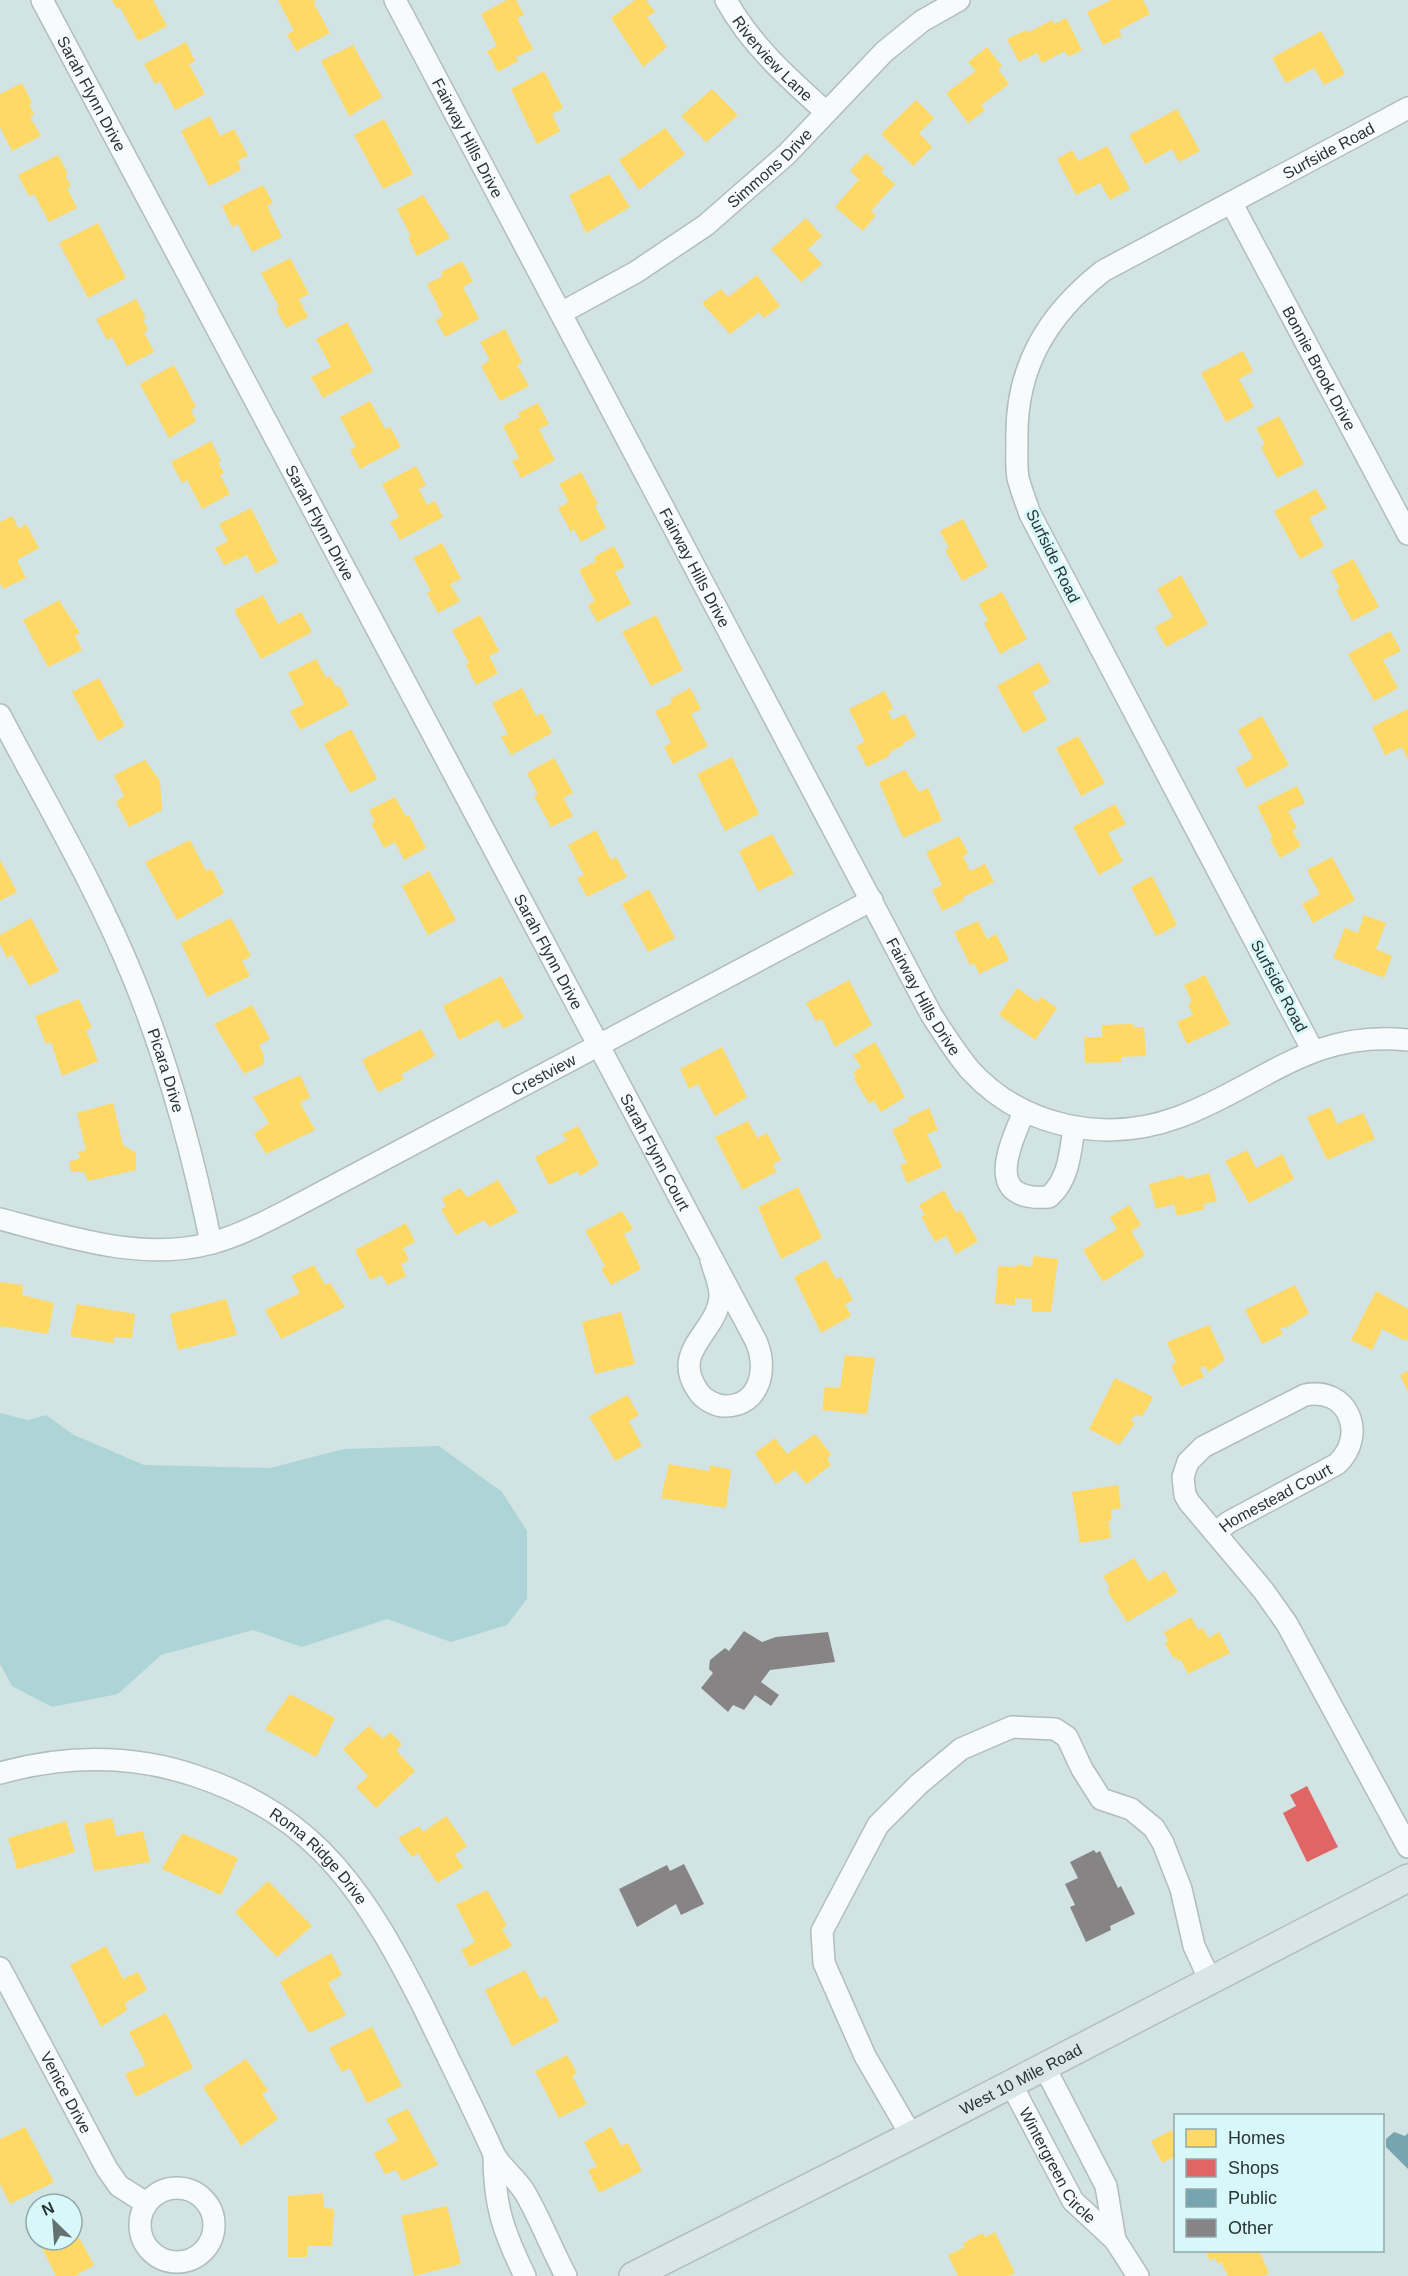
<svg xmlns="http://www.w3.org/2000/svg" width="1408" height="2276" font-family="Arial,sans-serif">
<style>
.green{fill:#add4d6}
.homes{fill:#ffd966}
.shops{fill:#e06666}
.public{fill:#76a5af}
.building{fill:#868484}
.lines{fill:none;stroke-linecap:round;stroke-linejoin:round}
.minor-casing{stroke:#b0bdbe;stroke-width:24}
.major-casing{stroke:#b4bdbe;stroke-width:30}
.minor{stroke:#f8fbfb;stroke-width:21}
.major{stroke:#d8e6e7;stroke-width:27}
.labels{text-anchor:middle;dominant-baseline:central;stroke-width:6;stroke-linejoin:round;paint-order:stroke}
.street-label{font-size:16px;fill:#283434;stroke:#d8f7f9}
</style>
<rect width="100%" height="100%" fill="#d2e3e4"/>
<polygon class="green" points="0,1413 28,1420 46,1415 74,1435 144,1465 270,1468 344,1449 439,1446 502,1492 527,1531 527,1599 507,1625 451,1642 387,1619 302,1647 253,1630 161,1655 118,1694 52,1707 12,1686 0,1664"/>
<g class="homes">
<polygon points="112,0 153,0 167,26 138,41 120,7 117,9"/>
<polygon points="278,0 317,0 313,2 330,33 296,51 287,34 294,31"/>
<polygon points="507,0 516,0 524,15 517,18 533,49 516,57 518,61 498,72 487,51 497,46 481,14"/>
<polygon points="635,0 646,0 655,12 647,17 667,47 643,67 611,18"/>
<polygon points="1111,0 1143,0 1150,14 1119,30 1122,36 1103,45 1087,12"/>
<polygon points="1066,18 1082,50 1068,57 1065,51 1042,63 1037,53 1019,62 1007,39 1026,30 1027,33 1052,20 1054,24"/>
<polygon points="1321,31 1345,74 1324,85 1314,68 1286,83 1272,58"/>
<polygon points="186,42 195,61 189,64 205,94 175,110 160,81 155,84 144,64"/>
<polygon points="353,45 382,97 349,116 321,61"/>
<polygon points="987,47 1002,66 998,69 1009,84 981,105 985,110 968,123 946,93 976,71 968,62"/>
<polygon points="544,71 563,108 552,114 560,131 537,144 511,89"/>
<polygon points="22,83 32,103 29,104 34,114 30,117 41,136 12,151 0,127 0,94"/>
<polygon points="712,89 738,115 706,142 681,116"/>
<polygon points="916,100 934,118 919,133 932,147 913,166 881,134"/>
<polygon points="1177,109 1200,151 1179,162 1172,149 1145,164 1129,135"/>
<polygon points="210,116 220,136 234,129 248,156 238,160 241,170 209,186 181,131"/>
<polygon points="384,119 413,174 383,189 354,135"/>
<polygon points="665,128 685,154 639,190 619,160"/>
<polygon points="1107,146 1130,189 1110,200 1100,183 1076,195 1057,159 1072,150 1078,161"/>
<polygon points="866,153 884,169 881,172 895,184 871,211 876,215 863,231 835,207 859,179 850,171"/>
<polygon points="58,155 68,174 65,175 71,186 67,188 77,208 49,222 34,194 29,196 18,175"/>
<polygon points="609,174 630,207 586,233 569,195"/>
<polygon points="263,185 273,203 267,206 282,237 252,252 238,224 232,227 222,206"/>
<polygon points="423,195 450,238 417,256 408,238 411,236 397,209"/>
<polygon points="806,218 822,236 808,249 822,264 801,282 771,249"/>
<polygon points="98,223 126,278 88,298 59,243"/>
<polygon points="290,258 309,294 299,299 308,317 286,328 276,309 279,307 261,273"/>
<polygon points="462,261 473,281 463,287 479,319 445,337 436,320 443,316 427,284 443,276 441,272"/>
<polygon points="757,275 780,306 764,318 759,312 730,334 702,303 721,289 728,297"/>
<polygon points="136,299 146,318 143,319 148,330 144,332 154,352 127,366 112,337 107,340 96,319"/>
<polygon points="347,322 373,371 323,398 311,377 331,367 316,339"/>
<polygon points="505,329 522,362 517,365 529,386 500,401 481,366 490,360 480,342"/>
<polygon points="1243,351 1253,371 1239,379 1254,407 1226,422 1201,373"/>
<polygon points="174,365 196,407 191,410 196,421 169,438 140,384"/>
<polygon points="370,401 385,429 390,427 401,447 360,469 350,450 356,447 340,417"/>
<polygon points="538,403 549,424 539,429 555,460 521,478 512,461 519,458 503,426 520,417 518,413"/>
<polygon points="1279,416 1304,464 1277,478 1261,447 1265,444 1256,428"/>
<polygon points="211,441 221,461 218,463 224,473 220,475 230,494 202,509 187,480 182,483 171,462"/>
<polygon points="416,466 426,485 419,489 427,505 435,501 443,517 400,540 390,522 399,517 382,484"/>
<polygon points="581,472 598,504 595,506 606,528 581,542 574,529 571,532 558,508 569,502 559,484"/>
<polygon points="1316,489 1327,508 1309,518 1324,546 1300,559 1274,511"/>
<polygon points="251,508 278,562 256,573 247,555 224,565 215,548 228,541 219,524"/>
<polygon points="12,516 19,529 26,524 39,548 17,560 26,578 3,589 0,583 0,522"/>
<polygon points="963,519 988,567 962,581 945,550 949,548 940,531"/>
<polygon points="442,543 461,579 450,584 460,601 438,613 427,593 431,591 413,558"/>
<polygon points="614,546 625,567 615,572 631,604 597,622 588,605 595,601 579,570 596,561 594,557"/>
<polygon points="1353,559 1379,607 1352,621 1336,590 1340,588 1331,571"/>
<polygon points="1181,575 1208,624 1166,647 1155,627 1173,617 1157,589"/>
<polygon points="1002,592 1027,639 1000,654 984,623 988,620 979,604"/>
<polygon points="263,595 278,624 301,612 312,632 261,659 234,610"/>
<polygon points="59,600 80,633 75,635 82,650 48,667 23,620"/>
<polygon points="480,615 499,651 489,656 498,673 476,685 466,665 469,663 452,630"/>
<polygon points="656,615 683,670 651,686 622,632"/>
<polygon points="1390,631 1401,651 1383,660 1398,688 1374,701 1348,654"/>
<polygon points="316,659 326,678 330,676 336,687 339,685 349,705 300,730 290,711 304,704 288,673"/>
<polygon points="1039,662 1050,682 1032,692 1047,720 1023,733 997,686"/>
<polygon points="99,678 125,726 98,741 72,692"/>
<polygon points="522,688 536,716 542,713 552,733 511,755 501,737 508,734 492,703"/>
<polygon points="690,688 701,709 691,714 708,746 673,764 664,747 671,743 655,711 672,703 670,699"/>
<polygon points="885,691 893,709 888,711 892,720 905,714 916,736 903,743 904,745 891,751 888,757 867,767 856,746 865,742 849,709"/>
<polygon points="1408,709 1408,760 1402,747 1385,755 1372,727"/>
<polygon points="1262,716 1289,765 1246,788 1236,768 1253,758 1238,730"/>
<polygon points="351,729 377,779 350,793 324,744"/>
<polygon points="1078,736 1105,783 1081,796 1056,748"/>
<polygon points="732,757 759,814 725,831 697,774"/>
<polygon points="554,758 573,793 563,798 573,816 551,827 534,796 538,794 527,773"/>
<polygon points="145,760 160,781 162,810 129,827 116,802 124,796 114,775"/>
<polygon points="905,770 919,792 928,788 942,820 903,838 879,782"/>
<polygon points="1297,786 1305,803 1288,811 1297,828 1292,830 1301,846 1280,858 1270,839 1273,838 1257,806"/>
<polygon points="395,797 406,817 409,815 426,848 404,860 395,842 384,848 371,823 375,822 369,810"/>
<polygon points="1115,804 1126,824 1108,833 1123,861 1099,875 1073,827"/>
<polygon points="596,830 611,860 616,857 627,877 587,897 577,878 584,875 568,845"/>
<polygon points="772,834 794,874 758,891 739,851"/>
<polygon points="959,836 968,853 963,856 970,871 985,864 994,882 963,897 964,900 942,911 932,890 942,885 926,852"/>
<polygon points="190,840 206,871 212,869 224,893 177,920 145,862"/>
<polygon points="1332,857 1355,900 1313,923 1302,904 1320,894 1307,870"/>
<polygon points="0,860 17,892 0,901"/>
<polygon points="429,871 456,920 428,935 402,886"/>
<polygon points="1152,876 1177,925 1156,936 1131,887"/>
<polygon points="649,889 675,938 648,952 622,904"/>
<polygon points="1364,915 1386,923 1376,949 1392,956 1384,978 1333,958 1345,928 1358,933"/>
<polygon points="31,918 59,971 29,986 12,955 7,958 0,944 0,935"/>
<polygon points="231,918 251,956 242,961 250,976 207,997 181,943"/>
<polygon points="978,921 987,939 996,934 1009,960 979,974 975,964 970,965 954,932"/>
<polygon points="1205,975 1230,1024 1187,1044 1177,1022 1193,1015 1188,1004 1192,1002 1184,985"/>
<polygon points="501,976 524,1018 503,1029 498,1020 459,1040 443,1006"/>
<polygon points="849,980 872,1025 835,1047 822,1019 816,1021 806,1003"/>
<polygon points="1017,988 1037,1002 1041,997 1057,1008 1035,1040 999,1015"/>
<polygon points="79,999 92,1028 86,1030 98,1061 62,1076 51,1042 46,1044 35,1016"/>
<polygon points="252,1005 270,1039 259,1045 263,1053 264,1064 244,1074 214,1024"/>
<polygon points="1133,1024 1133,1027 1144,1027 1146,1056 1121,1057 1121,1062 1085,1063 1084,1037 1102,1037 1102,1025"/>
<polygon points="421,1029 435,1056 401,1074 404,1079 378,1092 362,1060"/>
<polygon points="875,1042 905,1097 881,1112 874,1101 869,1103 854,1079 856,1077 853,1072 861,1067 853,1055"/>
<polygon points="722,1047 747,1097 715,1116 698,1084 689,1089 680,1069"/>
<polygon points="300,1075 310,1097 300,1103 315,1130 266,1154 254,1134 269,1123 253,1097"/>
<polygon points="113,1103 123,1145 136,1153 136,1170 88,1181 84,1172 71,1172 69,1162 80,1158 78,1152 86,1150 77,1113"/>
<polygon points="1330,1107 1337,1124 1363,1113 1375,1139 1327,1160 1307,1117"/>
<polygon points="929,1108 938,1130 927,1134 942,1167 907,1183 900,1165 907,1163 892,1130 909,1121 907,1118"/>
<polygon points="748,1121 757,1138 767,1133 781,1160 773,1164 776,1172 742,1190 715,1137"/>
<polygon points="578,1126 599,1164 580,1176 577,1171 549,1185 535,1157 567,1140 562,1134"/>
<polygon points="1247,1150 1256,1168 1282,1154 1294,1179 1249,1203 1225,1161"/>
<polygon points="1209,1173 1217,1201 1203,1204 1205,1209 1177,1216 1174,1204 1156,1209 1149,1184 1184,1175 1186,1179"/>
<polygon points="498,1180 518,1212 490,1227 484,1220 456,1235 441,1209 446,1207 442,1198 460,1188 467,1197"/>
<polygon points="798,1187 822,1238 781,1259 758,1207"/>
<polygon points="944,1190 956,1213 960,1210 978,1241 956,1254 946,1236 935,1242 921,1216 925,1215 919,1205"/>
<polygon points="1129,1205 1141,1225 1131,1231 1145,1255 1103,1282 1083,1250 1117,1229 1110,1217"/>
<polygon points="622,1211 633,1229 624,1234 641,1269 611,1285 601,1269 605,1266 585,1231"/>
<polygon points="406,1223 415,1242 403,1248 409,1260 401,1264 406,1276 387,1285 382,1275 370,1280 355,1250"/>
<polygon points="1033,1256 1058,1259 1051,1312 1032,1312 1032,1299 1015,1298 1015,1305 995,1304 998,1266 1017,1267 1017,1264 1032,1267"/>
<polygon points="826,1260 836,1279 841,1277 853,1300 845,1304 851,1316 821,1333 794,1277"/>
<polygon points="314,1265 325,1285 330,1283 345,1307 281,1339 265,1310 300,1293 291,1276"/>
<polygon points="0,1282 23,1285 22,1295 54,1303 48,1334 0,1326"/>
<polygon points="1295,1285 1309,1313 1287,1327 1280,1328 1283,1334 1262,1344 1245,1310"/>
<polygon points="1376,1291 1408,1309 1408,1338 1406,1341 1382,1329 1372,1350 1351,1340"/>
<polygon points="226,1299 237,1335 178,1350 170,1314"/>
<polygon points="77,1304 135,1314 132,1338 114,1337 113,1343 70,1336"/>
<polygon points="621,1312 635,1364 595,1374 582,1322"/>
<polygon points="1209,1325 1225,1360 1208,1372 1205,1366 1200,1368 1204,1377 1181,1387 1171,1366 1176,1363 1167,1342"/>
<polygon points="845,1355 875,1358 867,1414 822,1410 825,1387 840,1388"/>
<polygon points="1408,1371 1408,1392 1400,1375"/>
<polygon points="1115,1378 1153,1397 1142,1417 1135,1414 1131,1421 1135,1423 1119,1445 1089,1429"/>
<polygon points="627,1395 639,1415 629,1421 642,1446 615,1461 589,1416"/>
<polygon points="815,1434 831,1454 827,1459 831,1465 806,1484 795,1470 776,1484 755,1453 775,1438 787,1454"/>
<polygon points="669,1464 709,1471 710,1465 731,1470 726,1508 661,1498"/>
<polygon points="1118,1485 1121,1508 1111,1510 1112,1521 1108,1521 1111,1538 1080,1543 1072,1492"/>
<polygon points="1134,1558 1148,1581 1165,1571 1178,1592 1127,1622 1107,1590 1110,1588 1103,1576"/>
<polygon points="1191,1617 1198,1630 1203,1628 1208,1638 1219,1632 1230,1653 1188,1674 1181,1660 1178,1661 1176,1657 1173,1658 1165,1643 1168,1641 1164,1632"/>
<polygon points="290,1694 335,1718 316,1757 265,1729"/>
<polygon points="369,1726 383,1739 390,1732 402,1744 396,1750 415,1771 376,1808 356,1787 368,1776 343,1749"/>
<polygon points="446,1816 467,1846 455,1854 463,1867 437,1883 418,1853 412,1857 398,1838 419,1826 423,1832"/>
<polygon points="112,1818 116,1836 143,1831 150,1862 94,1871 84,1824"/>
<polygon points="66,1821 75,1852 17,1869 8,1838"/>
<polygon points="182,1833 238,1858 221,1895 162,1869"/>
<polygon points="268,1881 312,1926 277,1957 235,1912"/>
<polygon points="487,1890 507,1926 502,1929 512,1946 470,1967 461,1950 475,1942 456,1905"/>
<polygon points="106,1946 123,1979 138,1972 147,1990 125,2003 127,2010 101,2027 70,1965"/>
<polygon points="331,1953 342,1975 328,1983 346,2015 309,2033 280,1982"/>
<polygon points="525,1970 540,1999 546,1996 559,2021 512,2046 485,1990"/>
<polygon points="166,2013 193,2068 136,2097 125,2074 146,2065 129,2032"/>
<polygon points="372,2027 402,2086 367,2103 350,2068 342,2072 329,2048"/>
<polygon points="567,2055 577,2073 572,2076 587,2104 559,2118 535,2071"/>
<polygon points="246,2059 268,2090 262,2094 278,2119 241,2146 203,2087"/>
<polygon points="408,2109 438,2165 402,2181 396,2170 385,2174 374,2153 398,2140 386,2119"/>
<polygon points="25,2127 54,2182 10,2204 0,2184 0,2139"/>
<polygon points="611,2127 621,2146 628,2143 642,2171 599,2193 588,2170 597,2167 584,2142"/>
<polygon points="1172,2130 1176,2137 1176,2156 1162,2163 1151,2141"/>
<polygon points="323,2193 324,2208 334,2209 332,2246 307,2246 307,2257 288,2257 288,2196"/>
<polygon points="447,2206 461,2264 414,2276 401,2216"/>
<polygon points="36,2215 36,2235 28,2220"/>
<polygon points="72,2225 94,2265 75,2276 56,2276 38,2240 72,2240"/>
<polygon points="995,2232 1015,2273 1008,2276 958,2276 948,2255 965,2247 963,2243 983,2233 985,2237"/>
<polygon points="1205,2250 1265,2250 1260,2253 1269,2273 1264,2276 1228,2276 1221,2262 1218,2264 1215,2258 1210,2261"/>
</g>
<polygon class="shops" points="1307,1786 1338,1847 1307,1862 1283,1813 1296,1806 1290,1795"/>
<polygon class="public" points="1394,2132 1405,2136 1408,2133 1408,2169 1386,2147 1386,2139"/>
<g class="building">
<polygon points="744,1631 762,1642 776,1637 828,1632 835,1662 770,1670 761,1682 779,1695 771,1706 755,1695 744,1710 733,1705 728,1712 701,1688 713,1673 709,1669 710,1660 725,1648 729,1651"/>
<polygon points="1094,1850 1096,1853 1100,1851 1118,1888 1121,1886 1135,1914 1110,1926 1111,1930 1086,1942 1070,1907 1075,1905 1065,1884 1078,1878 1070,1862"/>
<polygon points="684,1864 704,1904 681,1915 676,1904 637,1927 619,1889 667,1865 670,1871"/>
</g>
<g class="lines">
<g class="minor-casing">
<g id="minor">
<path id="s1" d="M42 0 756 1341C768 1367 761 1406 725 1406 715 1406 703 1399 698 1391 669 1350 719 1332 720 1295 720 1284 714 1271 711 1260"/>
<path id="s2" d="M395 0 931 1014C943 1033 955 1052 970 1070 1023 1128 1106 1144 1179 1117 1262 1086 1311 1029 1408 1040"/>
<path id="s3" d="M726 0C750 44 788 78 825 111"/>
<path id="s4" d="M1232 204 1408 534"/>
<path id="s5" d="M561 313 636 272 706 225 787 154 884 52 922 21 959 0"/>
<path id="s6" d="M0 715C46 803 98 890 135 982 169 1066 193 1154 211 1243"/>
<path id="s7" d="M1313 1051 1030 514C1026 502 1021 490 1018 478 1016 467 1017 453 1017 441 1015 368 1047 315 1103 271L1408 108"/>
<path d="M1024 1112C1008 1149 984 1202 1049 1197 1069 1179 1070 1154 1074 1128"/>
<path id="s8" d="M0 1219C68 1237 142 1262 212 1243 241 1235 269 1220 296 1206L872 900"/>
<path id="s9" d="M1215 1533 1229 1522 1337 1464C1368 1435 1348 1386 1305 1395L1203 1447 1188 1462 1183 1477 1185 1495 1189 1502 1263 1590 1287 1624 1408 1847"/>
<path id="s10" d="M0 1773C66 1755 131 1754 196 1776 320 1817 368 1898 424 2008 447 2056 471 2103 493 2152 499 2166 515 2177 524 2191 540 2218 551 2248 566 2276"/>
<path id="s11" d="M0 1968 107 2169 119 2186 146 2203"/>
<polyline points="1044,2066 1106,2186 1115,2240"/>
<path id="s12" d="M1011 2084 1073 2201 1115 2240 1138 2276"/>
<polyline points="911,2135 865,2056 824,1963 822,1931 878,1825 919,1784 961,1749 1012,1727 1055,1729 1067,1737 1082,1769 1101,1799 1131,1809 1154,1828 1163,1843 1181,1889 1194,1946 1210,1980"/>
<path d="M494 2155C494 2205 503 2231 525 2276"/>
<circle cx="177" cy="2225" r="37"/>
</g>
</g>
<g class="major-casing">
<g id="major">
<path id="s13" d="M633 2276 926 2128 1408 1878"/>
</g>
</g>
<use href="#minor" class="minor"/>
<use href="#major" class="major"/>
</g>
<g class="labels">
<g class="street-label">
<text stroke="none"><textPath href="#s3" startOffset="75">Riverview Lane</textPath></text>
<text stroke="none"><textPath href="#s1" startOffset="106">Sarah Flynn Drive</textPath></text>
<text stroke="none"><textPath href="#s2" startOffset="156">Fairway Hills Drive</textPath></text>
<text stroke="none"><textPath href="#s7" startOffset="1136">Surfside Road</textPath></text>
<text stroke="none"><textPath href="#s5" startOffset="255">Simmons Drive</textPath></text>
<text stroke="none"><textPath href="#s4" startOffset="186">Bonnie Brook Drive</textPath></text>
<text stroke="none"><textPath href="#s1" startOffset="592">Sarah Flynn Drive</textPath></text>
<text transform="translate(1053 556) rotate(64)">Surfside Road</text>
<text stroke="none"><textPath href="#s2" startOffset="642">Fairway Hills Drive</textPath></text>
<text stroke="none"><textPath href="#s1" startOffset="1078">Sarah Flynn Drive</textPath></text>
<text transform="translate(1279 986) rotate(62)">Surfside Road</text>
<text stroke="none"><textPath href="#s2" startOffset="1128">Fairway Hills Drive</textPath></text>
<text stroke="none"><textPath href="#s6" startOffset="393">Picara Drive</textPath></text>
<text stroke="none"><textPath href="#s8" startOffset="588">Crestview</textPath></text>
<text stroke="none"><textPath href="#s1" startOffset="1305">Sarah Flynn Court</textPath></text>
<text stroke="none"><textPath href="#s9" startOffset="70">Homestead Court</textPath></text>
<text stroke="none"><textPath href="#s10" startOffset="348">Roma Ridge Drive</textPath></text>
<text stroke="none"><textPath href="#s13" startOffset="435">West 10 Mile Road</textPath></text>
<text stroke="none"><textPath href="#s11" startOffset="141">Venice Drive</textPath></text>
<text stroke="none"><textPath href="#s12" startOffset="94">Wintergreen Circle</textPath></text>
</g>
</g>
<rect x="1174" y="2114" width="210" height="138" fill="#d8f7f9" stroke="#92a9aa" stroke-width="1.5"/>
<rect x="1186" y="2129" width="30" height="18" fill="#ffd966" stroke="#92a9aa" stroke-width="1.5"/>
<text x="1228" y="2144" font-size="18" fill="#283434">Homes</text>
<rect x="1186" y="2159" width="30" height="18" fill="#e06666" stroke="#92a9aa" stroke-width="1.5"/>
<text x="1228" y="2174" font-size="18" fill="#283434">Shops</text>
<rect x="1186" y="2189" width="30" height="18" fill="#76a5af" stroke="#92a9aa" stroke-width="1.5"/>
<text x="1228" y="2204" font-size="18" fill="#283434">Public</text>
<rect x="1186" y="2219" width="30" height="18" fill="#868484" stroke="#92a9aa" stroke-width="1.5"/>
<text x="1228" y="2234" font-size="18" fill="#283434">Other</text>
<g transform="translate(54 2222) rotate(335)"><circle r="28" fill="#d8f7f9" stroke="#92a9aa" stroke-width="1.5"/>
<path d="M0-4.5L10 22L0 15L-10 22Z" fill="#647172"/>
<text y="-9" font-size="16" font-weight="bold" text-anchor="middle" fill="#283434">N</text>
</g>
</svg>
